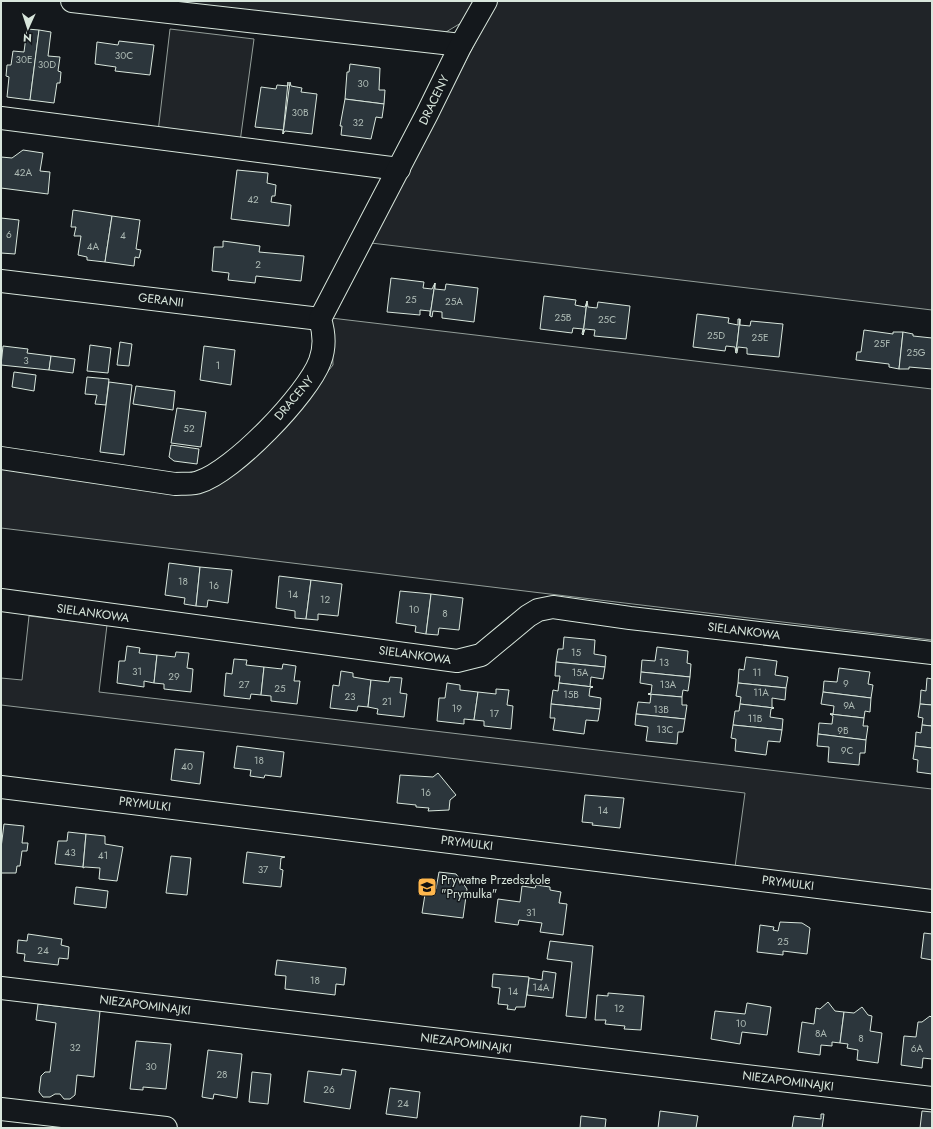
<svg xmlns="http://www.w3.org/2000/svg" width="933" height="1129" font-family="Jost,sans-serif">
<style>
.green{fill:#202428;stroke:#939e99}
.building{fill:#2c363c;stroke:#d8e6dc}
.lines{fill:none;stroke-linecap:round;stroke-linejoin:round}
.minor-casing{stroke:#d8e6dc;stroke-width:24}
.minor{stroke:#14181c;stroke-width:22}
.labels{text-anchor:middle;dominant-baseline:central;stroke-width:3;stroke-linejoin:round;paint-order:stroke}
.number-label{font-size:10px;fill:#adbab4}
.street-label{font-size:12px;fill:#d8e6dc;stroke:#14181c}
.poi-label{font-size:12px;fill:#d8e6dc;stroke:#14181c;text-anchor:start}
</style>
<rect width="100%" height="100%" fill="#14181c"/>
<g class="green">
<polygon points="130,1 473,1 461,23 436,38"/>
<polygon points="497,1 932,1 932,310 371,243"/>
<polygon points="170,29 254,39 240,142 158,132"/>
<polygon points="331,318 932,389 932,640 1,528 1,465 197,494 225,480 302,403 333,365"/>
<polygon points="29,616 107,625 99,692 932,789 932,892 735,867 745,793 1,705 1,678 22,680"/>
</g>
<g class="building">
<polygon points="27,29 39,30 30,100 7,97 9,77 6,76 7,65 11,65 13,51 24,52"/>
<polygon points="39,30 51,32 48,56 60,57 58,71 61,72 60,83 57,83 54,103 30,100"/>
<polygon points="119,41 154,45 150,75 115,71 116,67 95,64 97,42 118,45"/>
<polygon points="350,64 380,68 379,90 385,90 384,104 345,99 347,72 349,72"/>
<polygon points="288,82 283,134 283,130 255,127 261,87 276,89 277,85 288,86"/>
<polygon points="290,82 291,86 302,88 301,92 317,94 312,134 285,131 283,134"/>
<polygon points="345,99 384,104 382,118 376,117 371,139 341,135 342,126 340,126"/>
<polygon points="23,150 43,153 40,171 50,172 48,194 1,188 1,157 12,158"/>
<polygon points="237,170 268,173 267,183 276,185 275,196 272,196 271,202 291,205 289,226 231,219"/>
<polygon points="73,210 112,216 105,262 87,260 87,257 78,255 81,236 74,236 76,227 71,227"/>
<polygon points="112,216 140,220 136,249 141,250 139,258 135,257 134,266 105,262"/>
<polygon points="1,218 19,220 15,254 1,253"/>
<polygon points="223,241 260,246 259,252 304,256 301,281 256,276 255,283 228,280 229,273 212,271 214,247 223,247"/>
<polygon points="391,278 424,282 423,288 432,289 435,283 430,316 430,311 420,310 420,315 387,312"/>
<polygon points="435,283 435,289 445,290 446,284 478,288 474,322 442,318 442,312 433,311 432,317 430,316"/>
<polygon points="544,296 576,300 575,305 585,307 587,301 583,335 582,334 583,329 573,328 572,333 540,329"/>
<polygon points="587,301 588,307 597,308 598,302 630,306 626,339 594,336 595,330 585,329 583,335"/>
<polygon points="697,314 729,318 728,323 738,325 738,319 740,319 736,353 735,347 726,346 725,351 693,347"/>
<polygon points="740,319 740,325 750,326 751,321 783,324 779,357 747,354 747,348 738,347 737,353 736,353"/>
<polygon points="864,330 893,334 893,332 903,332 899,369 889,367 889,364 856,360 857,352 861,352"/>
<polygon points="903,332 913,334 913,336 932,338 932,369 909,367 909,369 899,369"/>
<polygon points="120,342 132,344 129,366 117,365"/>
<polygon points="90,345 111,348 108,373 87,371"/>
<polygon points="3,346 28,349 27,353 51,356 49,370 1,365"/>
<polygon points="204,346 235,350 231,385 200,380"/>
<polygon points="51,356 75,359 73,373 49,370"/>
<polygon points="14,372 36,375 34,391 12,387"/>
<polygon points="87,377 109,379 106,405 95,404 97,395 85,394"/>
<polygon points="109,382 132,385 124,455 100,452"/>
<polygon points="136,386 175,391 173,410 133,404"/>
<polygon points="177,408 206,412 201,447 171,443"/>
<polygon points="171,445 199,449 197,464 174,461 169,457"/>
<polygon points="169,563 200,567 196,606 184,604 185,598 165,595"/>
<polygon points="200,567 232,570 228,603 208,600 207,607 196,606"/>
<polygon points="279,576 311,580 306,619 295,618 295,611 276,608"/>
<polygon points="311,580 342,584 338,616 318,614 318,620 306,619"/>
<polygon points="400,591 431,594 426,634 415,632 416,626 396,623"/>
<polygon points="431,594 463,598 459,630 439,628 438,635 426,634"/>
<polygon points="564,637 595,640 594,654 606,656 605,667 556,662 558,649 563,649"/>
<polygon points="127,646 140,648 139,653 157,655 154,683 144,681 144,687 117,683 119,661 125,661"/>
<polygon points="657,647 688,651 687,663 691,664 690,677 641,672 642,660 655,661"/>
<polygon points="176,652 189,653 187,668 193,669 191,692 164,689 164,684 154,683 157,655 175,657"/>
<polygon points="746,657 777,661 775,675 788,677 786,688 738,683 739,669 744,670"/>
<polygon points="234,659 247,660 246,665 264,667 261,695 251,694 250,699 224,696 226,673 232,674"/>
<polygon points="556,662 605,667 603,679 591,677 590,686 593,687 559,683 560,676 555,676"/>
<polygon points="283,664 296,666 294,681 300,681 297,704 271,701 271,696 261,695 264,667 282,669"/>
<polygon points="839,668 870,672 868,684 873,685 871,698 823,692 824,681 837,682"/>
<polygon points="341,671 353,673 353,677 371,680 368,707 358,706 357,711 330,708 333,685 339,686"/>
<polygon points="641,672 690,677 688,691 683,690 682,697 648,694 651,693 652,685 640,683"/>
<polygon points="390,677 402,678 400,693 407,694 404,717 377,714 378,709 368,707 371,680 389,682"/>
<polygon points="927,678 932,679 932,705 920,704 921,690 926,691"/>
<polygon points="447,683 460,685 460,690 478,692 474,720 464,719 464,724 437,721 439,698 445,698"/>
<polygon points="559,683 593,687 590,688 589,696 601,698 600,709 551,704 553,690 558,691"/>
<polygon points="738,683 786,688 785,700 772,698 772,707 774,708 740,704 741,697 736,696"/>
<polygon points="496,689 509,690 507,705 513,706 511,729 484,726 484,721 474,720 478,692 496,694"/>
<polygon points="823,692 871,698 870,712 865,711 864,718 830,714 833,714 834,706 821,704"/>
<polygon points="648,694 682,697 682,705 687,705 685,719 636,714 638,702 650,703 651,695"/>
<polygon points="551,704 600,709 598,721 586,720 584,734 553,730 555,718 550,718"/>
<polygon points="740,704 774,708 771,709 770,717 783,719 782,730 733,725 735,711 739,711"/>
<polygon points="920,704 932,705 932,726 922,725 923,718 918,717"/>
<polygon points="636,714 685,719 683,732 678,732 677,744 646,741 648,727 635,725"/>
<polygon points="830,714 864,718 863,726 868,726 866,740 818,734 819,723 832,724 833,716"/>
<polygon points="733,725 782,730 780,742 768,741 766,755 735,751 736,739 731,738"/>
<polygon points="922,725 932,726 932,748 915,746 916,732 921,733"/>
<polygon points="818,734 866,740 865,753 860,753 859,765 828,762 829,747 817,746"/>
<polygon points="237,746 284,752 281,777 265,775 264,778 250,776 251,770 234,768"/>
<polygon points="915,746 932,748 932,774 917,772 918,760 913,759"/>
<polygon points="175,749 204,752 200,784 171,780"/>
<polygon points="438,773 456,795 450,800 449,810 428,811 429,808 416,807 416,805 397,803 400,775 433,777"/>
<polygon points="585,795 624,798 620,828 592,825 593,823 582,822"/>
<polygon points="4,824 24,826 22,843 28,843 27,851 22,851 20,866 17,866 16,873 1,873 1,848"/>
<polygon points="68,832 86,834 83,867 55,864 58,841 67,841"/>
<polygon points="86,834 105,836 105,844 123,847 117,881 99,879 100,868 85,867 83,868"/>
<polygon points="247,852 285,857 281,858 280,869 283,870 281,887 243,883"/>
<polygon points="171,856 191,858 187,895 166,893"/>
<polygon points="439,872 456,874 467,889 463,918 422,913 426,888 436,889"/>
<polygon points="536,885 550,887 550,890 561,892 559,903 567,904 563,935 540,932 542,923 519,920 518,925 495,922 498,899 520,902 522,886 535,888"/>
<polygon points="76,887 108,891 106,908 74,904"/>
<polygon points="780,922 802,923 810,928 807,954 783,951 783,955 757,952 760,925 774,927 773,930 778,931"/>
<polygon points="924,933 932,934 932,960 921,958"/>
<polygon points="28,934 62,939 61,945 69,947 68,959 59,958 58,965 24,961 25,954 17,953 18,940 27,941"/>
<polygon points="550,941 593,946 586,1018 566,1016 572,962 547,959"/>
<polygon points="277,960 346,968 344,985 336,984 335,995 285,989 286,976 275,975"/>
<polygon points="543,971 556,973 553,998 527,995 529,978 542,980"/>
<polygon points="493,974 529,977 525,1007 516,1007 515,1010 507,1009 508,1005 498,1004 500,988 492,987"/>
<polygon points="608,993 644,996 641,1030 624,1029 625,1026 605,1024 606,1020 595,1020 597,995 608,996"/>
<polygon points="828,1002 835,1011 844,1012 840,1043 832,1042 832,1046 821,1045 820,1055 798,1052 802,1022 814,1024 816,1008 820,1009"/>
<polygon points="747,1003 771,1007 767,1035 742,1032 740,1044 711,1039 715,1011 745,1014"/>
<polygon points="38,1004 100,1011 94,1077 77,1075 75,1095 70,1099 64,1099 60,1094 55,1094 50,1097 43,1097 39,1092 41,1076 45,1072 50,1072 56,1023 36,1020"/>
<polygon points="862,1007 868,1015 872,1016 870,1031 882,1033 878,1063 857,1060 858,1050 847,1048 848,1044 840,1043 844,1012 854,1013"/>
<polygon points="930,1016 932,1018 932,1059 923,1058 922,1068 901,1065 904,1036 916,1037 918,1022 922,1022"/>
<polygon points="136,1041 171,1044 166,1089 143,1087 143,1090 130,1089"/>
<polygon points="208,1050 242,1054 237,1098 214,1094 213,1099 202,1097"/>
<polygon points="342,1069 356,1071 350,1109 304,1102 308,1071 341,1075"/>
<polygon points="252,1072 271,1074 268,1104 249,1102"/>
<polygon points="390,1088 420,1092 417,1118 386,1114"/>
<polygon points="660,1111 698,1116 696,1128 658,1128"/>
<polygon points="922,1111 932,1112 932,1128 920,1128"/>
<polygon points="821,1114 824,1114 822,1128 792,1128 794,1116 821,1119"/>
<polygon points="581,1116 606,1119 605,1128 580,1128"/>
</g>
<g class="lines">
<g class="minor-casing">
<g id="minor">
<polyline points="72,1 461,45"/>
<polyline points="1,118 399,169"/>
<polyline points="1,281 320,319"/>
<path d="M1 458 175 484C183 483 192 485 199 482 233 472 308 394 320 361 325 348 324 332 320 319L427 114 461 45 486 1"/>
<polyline points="1,600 457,661 481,655 528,616 538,610 553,607 630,618 932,653"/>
<polyline points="1,787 932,901"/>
<polyline points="1,988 932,1098"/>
<polyline points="1,1109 166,1128"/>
</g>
</g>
<use href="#minor" class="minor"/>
</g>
<defs>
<g id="school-square" transform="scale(1)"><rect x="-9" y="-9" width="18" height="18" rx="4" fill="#ffb74d" stroke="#14181c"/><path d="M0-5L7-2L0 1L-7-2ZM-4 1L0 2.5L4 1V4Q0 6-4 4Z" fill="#111"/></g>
</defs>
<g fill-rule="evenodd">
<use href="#school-square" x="427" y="887"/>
</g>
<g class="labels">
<g class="number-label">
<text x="124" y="55">30C</text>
<text x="24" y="59">30E</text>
<text x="47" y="64">30D</text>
<text x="363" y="83">30</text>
<text x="300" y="112">30B</text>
<text x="358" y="122">32</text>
<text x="23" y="172">42A</text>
<text x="253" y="199">42</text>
<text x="9" y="234">6</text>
<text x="123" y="235">4</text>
<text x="93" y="246">4A</text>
<text x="258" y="264">2</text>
<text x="411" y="299">25</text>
<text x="454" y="301">25A</text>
<text x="563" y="317">25B</text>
<text x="607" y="319">25C</text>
<text x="716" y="335">25D</text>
<text x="760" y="337">25E</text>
<text x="882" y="343">25F</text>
<text x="916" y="352">25G</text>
<text x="26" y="360">3</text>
<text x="218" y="365">1</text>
<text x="189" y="428">52</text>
<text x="183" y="581">18</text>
<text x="214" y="585">16</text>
<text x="293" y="594">14</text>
<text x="325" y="599">12</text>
<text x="414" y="609">10</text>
<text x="445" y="613">8</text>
<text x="576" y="652">15</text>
<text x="664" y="662">13</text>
<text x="137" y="671">31</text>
<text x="580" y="672">15A</text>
<text x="757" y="672">11</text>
<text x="174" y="676">29</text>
<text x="846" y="683">9</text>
<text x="244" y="684">27</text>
<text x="668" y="684">13A</text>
<text x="280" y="688">25</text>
<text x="761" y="692">11A</text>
<text x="571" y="694">15B</text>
<text x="350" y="696">23</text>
<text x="387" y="701">21</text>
<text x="849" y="705">9A</text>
<text x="457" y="708">19</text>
<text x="661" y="709">13B</text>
<text x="494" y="713">17</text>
<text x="755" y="718">11B</text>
<text x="665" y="729">13C</text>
<text x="843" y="730">9B</text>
<text x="847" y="750">9C</text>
<text x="259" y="760">18</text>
<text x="187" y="766">40</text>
<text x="426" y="792">16</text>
<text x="603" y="810">14</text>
<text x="70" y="852">43</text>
<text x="103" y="855">41</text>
<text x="263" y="869">37</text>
<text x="531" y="912">31</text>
<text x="783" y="941">25</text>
<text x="43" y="950">24</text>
<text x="315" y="980">18</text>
<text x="541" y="987">14A</text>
<text x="513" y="991">14</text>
<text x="619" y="1008">12</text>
<text x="741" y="1023">10</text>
<text x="821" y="1033">8A</text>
<text x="861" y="1038">8</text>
<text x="75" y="1047">32</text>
<text x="917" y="1048">6A</text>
<text x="151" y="1066">30</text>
<text x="222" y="1074">28</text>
<text x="329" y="1089">26</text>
<text x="403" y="1103">24</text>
</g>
<g class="street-label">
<text transform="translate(434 100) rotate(-64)">DRACENY</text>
<text transform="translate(161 300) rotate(7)">GERANII</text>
<text transform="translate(294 398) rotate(-50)">DRACENY</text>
<text transform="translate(93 613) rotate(8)">SIELANKOWA</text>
<text transform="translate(744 631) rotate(7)">SIELANKOWA</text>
<text transform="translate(415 655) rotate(8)">SIELANKOWA</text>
<text transform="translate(145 804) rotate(7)">PRYMULKI</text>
<text transform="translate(467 843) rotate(7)">PRYMULKI</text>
<text transform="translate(788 883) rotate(7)">PRYMULKI</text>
<text transform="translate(145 1005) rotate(7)">NIEZAPOMINAJKI</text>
<text transform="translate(466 1043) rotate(7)">NIEZAPOMINAJKI</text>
<text transform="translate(788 1081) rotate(7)">NIEZAPOMINAJKI</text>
</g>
<g class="poi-label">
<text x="441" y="880">Prywatne Przedszkole<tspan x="441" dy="14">"Prymulka"</tspan></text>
</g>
</g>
<rect width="933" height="1129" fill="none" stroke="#d8e6dc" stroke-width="4"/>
<g transform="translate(28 28) rotate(183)" stroke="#14181c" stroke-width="3" paint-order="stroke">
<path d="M0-3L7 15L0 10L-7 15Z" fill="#d8e6dc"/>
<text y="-6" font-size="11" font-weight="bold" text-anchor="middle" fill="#d8e6dc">N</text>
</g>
</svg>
